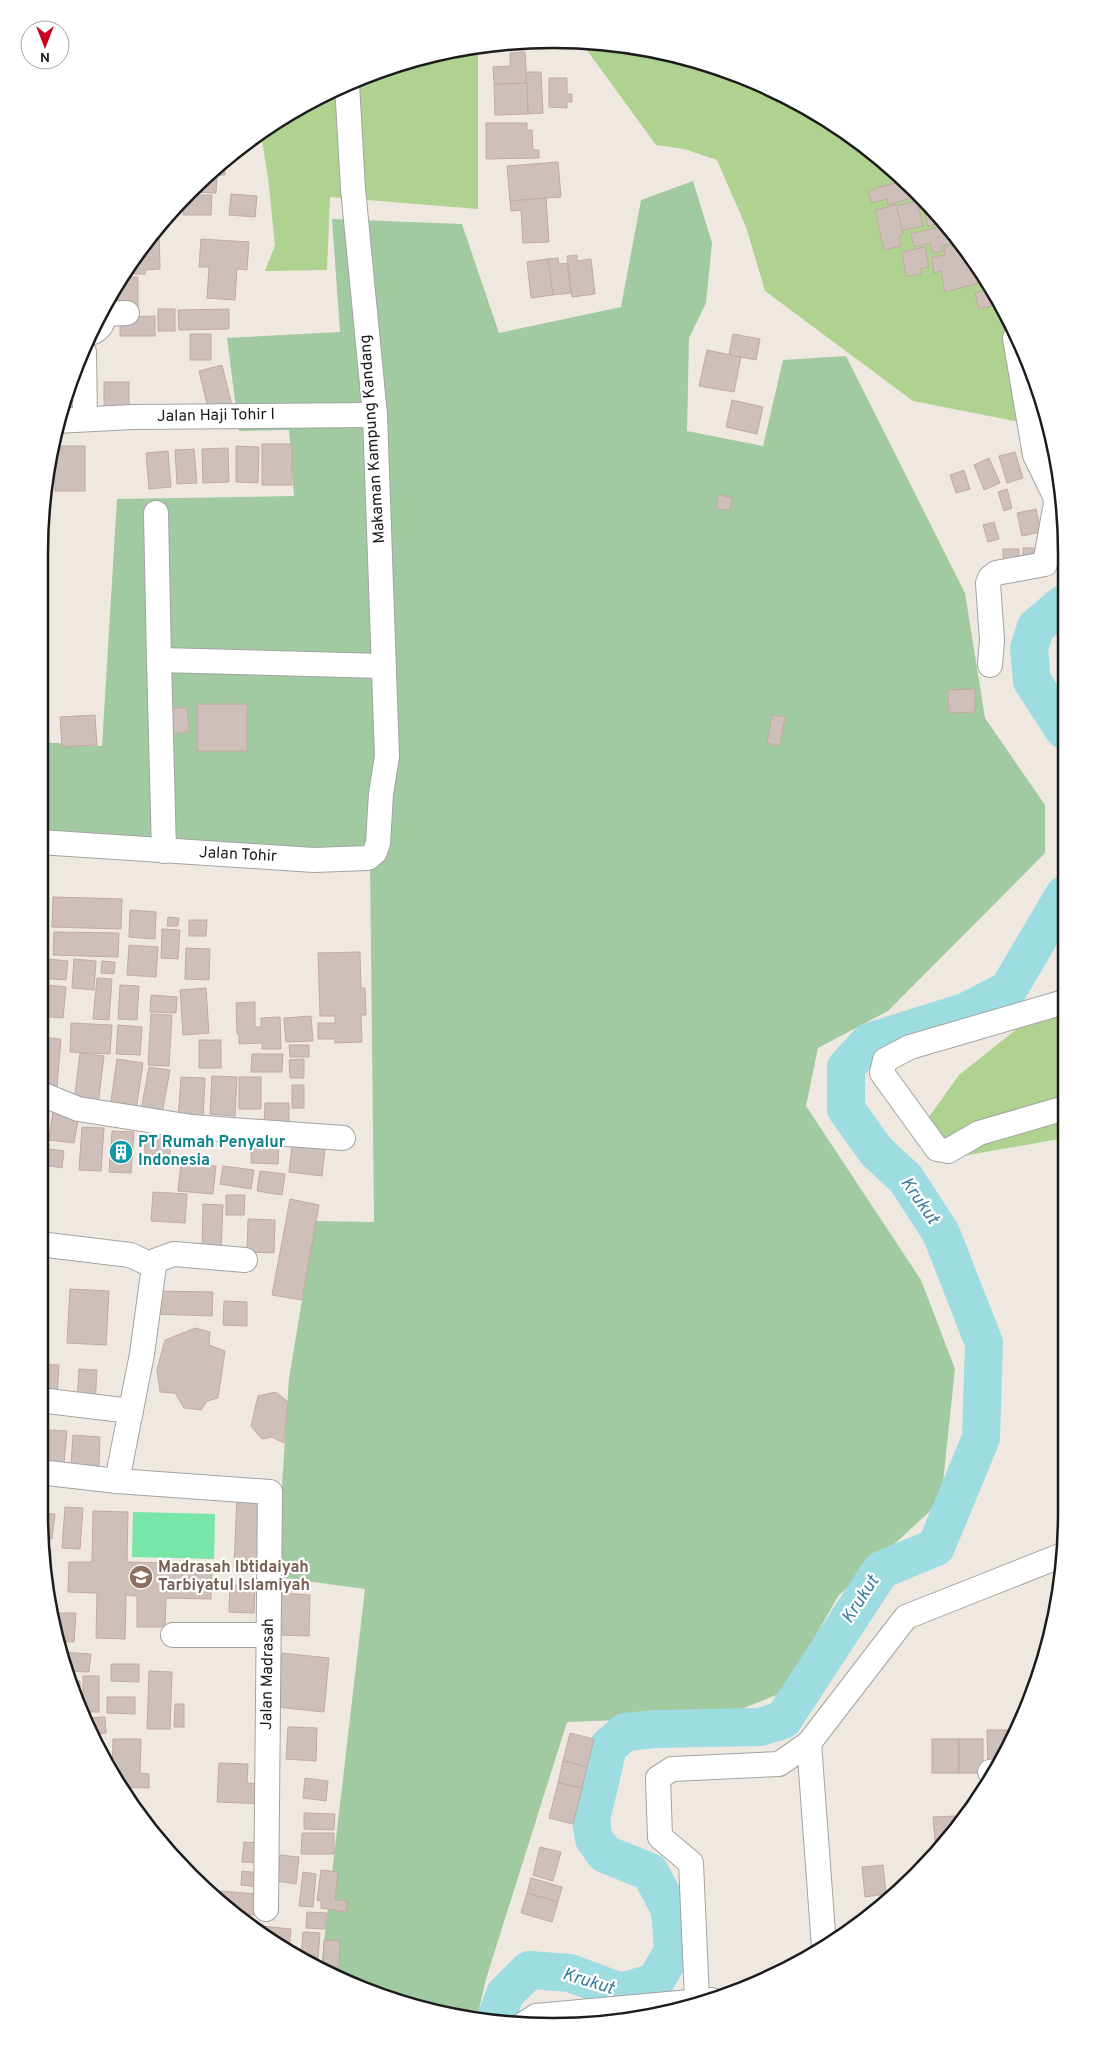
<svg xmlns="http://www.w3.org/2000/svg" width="1106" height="2065" font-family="Overpass,sans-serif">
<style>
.forest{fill:#b0d291}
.cemetery{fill:#a1caa0}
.pitch{fill:#77e6a7}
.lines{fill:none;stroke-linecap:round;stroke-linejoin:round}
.river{stroke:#9ddde1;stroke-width:38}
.building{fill:#cfbfba;stroke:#c2aaa2}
.street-casing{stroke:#a3a3a3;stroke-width:26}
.street{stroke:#fff;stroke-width:24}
.labels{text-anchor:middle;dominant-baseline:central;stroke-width:4.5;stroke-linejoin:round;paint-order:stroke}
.street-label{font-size:16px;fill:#1c1c1c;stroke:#fff}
.culture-label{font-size:16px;font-weight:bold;fill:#0d838f;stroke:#fff;text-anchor:start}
.education-label{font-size:16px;font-weight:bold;fill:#785e54;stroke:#fff;text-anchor:start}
.water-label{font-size:18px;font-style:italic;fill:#3a7c9c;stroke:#fff}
.rim{fill:none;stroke:#1c1c1c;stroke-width:2.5}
</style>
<rect width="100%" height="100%" fill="#efe8e1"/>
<g class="forest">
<polygon points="581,42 620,43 718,66 810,108 892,167 980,267 1040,387 1049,428 913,401 765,291 746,227 717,160 684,149 656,145"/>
<polygon points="488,45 478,55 478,209 330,197 327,270 265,271 275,245 268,177 261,135 258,134 325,92 420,56"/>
<polygon points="1064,982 1065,1138 963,1156 926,1121 959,1075 1023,1024"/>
</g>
<polygon class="cemetery" points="693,181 712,243 706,303 689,338 687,431 763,446 783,360 846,356 965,593 985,718 1045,805 1045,853 888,1011 818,1048 806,1106 921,1280 955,1369 941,1501 838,1596 784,1692 724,1716 567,1722 486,1979 477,2018 420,2009 356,1987 321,1968 365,1589 276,1577 289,1379 315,1221 374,1222 370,861 39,844 40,742 102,746 117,499 294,496 289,430 239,431 227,338 340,332 332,219 462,224 499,333 621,307 641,200"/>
<polygon class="pitch" points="133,1512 215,1514 214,1559 132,1557"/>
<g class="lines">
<g class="river">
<polyline points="1063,604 1036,627 1029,648 1032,681 1064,730"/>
<polyline points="495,2021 505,1994 529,1970 570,1973 621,1992 655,1982 673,1951 670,1910 650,1872 605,1854 594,1839 591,1820 608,1747 625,1732 656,1729 760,1727 783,1720 881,1570 936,1547 981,1438 984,1343 941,1233 906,1179 876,1151 846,1109 846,1067 869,1042 967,1011 1008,990 1064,895"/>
</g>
</g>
<g class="building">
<polygon points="525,52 527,83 494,84 493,67 510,66 510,53"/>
<polygon points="526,72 541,72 543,113 528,114"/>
<polygon points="549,78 567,78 567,94 572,94 572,102 567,102 567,108 549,107"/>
<polygon points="527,83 528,114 495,115 494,84"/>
<polygon points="486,123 527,123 527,130 532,130 533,150 539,150 539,158 486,159"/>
<polygon points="225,159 225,175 217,175 216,193 192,192 192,190"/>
<polygon points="558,162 561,197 510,201 507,166"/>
<polygon points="904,180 913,190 915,197 888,205 887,199 872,203 868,191"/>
<polygon points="231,194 257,196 255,217 229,215"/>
<polygon points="187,195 212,195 211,215 183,215 183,199"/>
<polygon points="546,198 549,242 523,243 521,210 511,211 510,201"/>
<polygon points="917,201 923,226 902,230 896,206"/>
<polygon points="896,205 903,234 899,235 901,246 884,250 875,210"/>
<polygon points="926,205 941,223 928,226 923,206"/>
<polygon points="944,226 958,241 941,246 943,251 933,253 930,243 914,247 911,234"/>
<polygon points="157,227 159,227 160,269 145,270 145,274 123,274"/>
<polygon points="201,239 249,242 247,270 237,269 235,300 207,298 209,267 199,267"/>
<polygon points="944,246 958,246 959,254 967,252 980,267 987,281 945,292 941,271 934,273 932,257 945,255"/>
<polygon points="925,247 929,267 920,269 921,274 906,276 902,252"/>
<polygon points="577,255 577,261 591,259 595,294 572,297 567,256"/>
<polygon points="558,258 559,264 567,263 571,293 553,295 548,259"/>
<polygon points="548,259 553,295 531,298 527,262"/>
<polygon points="121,277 138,277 138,308 113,309 113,288"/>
<polygon points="991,289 999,304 979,309 975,293"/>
<rect x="158" y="309" width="17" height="22"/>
<polygon points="229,309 229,329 179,330 178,310"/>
<polygon points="155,316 155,336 120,336 120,317"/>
<rect x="190" y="334" width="21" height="26"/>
<polygon points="733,334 760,339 756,360 729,355"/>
<polygon points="707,350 741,357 734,392 699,386"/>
<polygon points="222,365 232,406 209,412 199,371"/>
<rect x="104" y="382" width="25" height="31"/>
<polygon points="732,400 763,407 757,434 726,427"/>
<rect x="262" y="444" width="30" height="41"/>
<rect x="55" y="446" width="30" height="45"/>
<polygon points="236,446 259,447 258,483 236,482"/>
<polygon points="228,448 229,482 203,483 202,449"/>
<polygon points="194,449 197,483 177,484 175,450"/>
<polygon points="168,451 171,487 149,489 146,453"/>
<polygon points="1015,452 1023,478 1007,483 999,456"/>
<polygon points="989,458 1000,483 984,490 974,465"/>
<polygon points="964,470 970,489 956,493 950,475"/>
<polygon points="1007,489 1012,508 1004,511 998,492"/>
<polygon points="718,495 732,497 730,510 716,509"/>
<polygon points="1036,509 1041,532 1022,536 1017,513"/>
<polygon points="994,522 999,539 988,542 983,525"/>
<rect x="1023" y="548" width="11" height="13"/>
<rect x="1003" y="549" width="16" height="15"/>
<polygon points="40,607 41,607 43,639 40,640"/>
<polygon points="975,689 975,712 949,713 948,690"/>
<rect x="197" y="704" width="50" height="47"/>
<polygon points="187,707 189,732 169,734 168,709"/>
<polygon points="95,715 97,745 62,747 60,717"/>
<polygon points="772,715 785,717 780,746 767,743"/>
<polygon points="39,883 43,884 41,908 39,908"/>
<polygon points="53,897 122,899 121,929 52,927"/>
<polygon points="130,910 156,912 155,939 129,937"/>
<polygon points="168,917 179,918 178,926 167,926"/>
<polygon points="189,920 207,920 206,936 189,936"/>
<polygon points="162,929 180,930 178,959 161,958"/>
<polygon points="54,932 119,933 118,957 53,955"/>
<polygon points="129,945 158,947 156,977 127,975"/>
<polygon points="186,948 210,949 209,980 185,979"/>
<polygon points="360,952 361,988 365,988 366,1015 361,1015 362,1042 335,1043 335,1039 318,1039 318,1023 335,1023 335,1016 320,1016 318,953"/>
<polygon points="39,958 68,961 66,980 39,978"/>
<polygon points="74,959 96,961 94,990 72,988"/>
<polygon points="102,961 115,962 114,974 101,973"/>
<polygon points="97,978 112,979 109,1020 93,1019"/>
<polygon points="39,984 66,987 63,1018 39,1016"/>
<polygon points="120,985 139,986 137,1020 118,1019"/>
<polygon points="206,988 209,1033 183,1035 180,990"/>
<polygon points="151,995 177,997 176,1013 150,1012"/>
<polygon points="255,1002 255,1027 261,1027 261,1018 280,1017 281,1049 262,1049 262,1043 239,1044 239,1034 237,1034 236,1003"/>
<polygon points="151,1014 172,1015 169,1066 148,1065"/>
<polygon points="311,1016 313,1041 286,1042 284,1018"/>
<polygon points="71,1023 112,1025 110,1054 70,1052"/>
<polygon points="118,1025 142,1027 140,1055 116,1054"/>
<polygon points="39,1037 61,1039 57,1087 39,1086"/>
<rect x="199" y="1040" width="22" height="28"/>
<polygon points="289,1045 309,1045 309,1057 290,1057"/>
<polygon points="80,1053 104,1056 98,1105 74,1102"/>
<polygon points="252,1054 283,1054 282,1072 251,1072"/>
<polygon points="117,1059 143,1063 136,1111 110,1108"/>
<polygon points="304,1059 304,1078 290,1078 289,1060"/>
<polygon points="149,1067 170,1070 162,1114 141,1110"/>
<polygon points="212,1076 237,1077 235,1116 210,1114"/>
<polygon points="181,1077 205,1078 203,1120 178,1119"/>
<rect x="239" y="1077" width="22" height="32"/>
<rect x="292" y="1085" width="12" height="23"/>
<polygon points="265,1103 289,1103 289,1124 264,1124"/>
<polygon points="53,1111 79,1115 74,1143 49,1140"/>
<polygon points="82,1127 104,1128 101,1171 79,1170"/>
<polygon points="144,1127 170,1127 170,1155 145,1156"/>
<polygon points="112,1131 134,1132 131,1173 109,1172"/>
<polygon points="251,1146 279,1147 278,1164 251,1163"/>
<polygon points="292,1146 325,1149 322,1176 289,1172"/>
<polygon points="42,1148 64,1151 62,1168 40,1164"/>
<polygon points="181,1163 216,1166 213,1194 178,1191"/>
<polygon points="223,1166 254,1170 251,1189 220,1184"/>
<polygon points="260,1171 285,1174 282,1195 257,1191"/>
<polygon points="153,1192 187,1194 185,1223 151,1221"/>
<polygon points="226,1195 245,1195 244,1215 226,1215"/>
<polygon points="290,1199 319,1205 302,1300 272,1295"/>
<polygon points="203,1204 223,1205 221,1251 202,1251"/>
<polygon points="248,1219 275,1220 274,1253 247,1252"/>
<polygon points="70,1289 109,1291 106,1345 67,1343"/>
<polygon points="155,1291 213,1292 212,1316 154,1314"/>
<polygon points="224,1301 247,1302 247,1326 223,1325"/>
<polygon points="195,1328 210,1332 209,1345 225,1351 218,1398 207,1401 201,1410 184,1408 175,1393 160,1392 157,1370 165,1340"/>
<polygon points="39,1364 59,1365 57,1397 39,1396"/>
<polygon points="79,1369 97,1370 95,1404 77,1402"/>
<polygon points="276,1392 288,1402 284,1443 272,1437 262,1439 251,1426 258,1396"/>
<polygon points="49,1430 67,1431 64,1464 47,1463"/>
<polygon points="73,1435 100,1437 99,1466 71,1464"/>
<polygon points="237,1496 260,1497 257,1568 234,1567"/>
<polygon points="65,1507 83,1508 80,1549 62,1548"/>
<polygon points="93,1511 128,1512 127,1562 212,1564 211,1599 166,1598 165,1627 137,1627 137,1596 126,1595 125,1639 96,1638 97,1593 68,1592 69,1562 92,1562"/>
<polygon points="39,1513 55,1514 52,1539 41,1538"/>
<polygon points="43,1550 51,1550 51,1576 45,1576"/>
<polygon points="46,1582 50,1582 50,1606 48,1606"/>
<polygon points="230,1585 255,1586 254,1613 229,1612"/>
<polygon points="282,1593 310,1595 309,1636 280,1635"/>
<polygon points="56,1613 76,1613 74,1642 56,1641"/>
<polygon points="59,1652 91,1654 89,1672 64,1671"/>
<polygon points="282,1653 329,1658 324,1712 276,1707"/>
<polygon points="111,1664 139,1664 139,1682 111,1681"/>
<polygon points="149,1671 172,1672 170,1729 147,1729"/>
<rect x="83" y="1676" width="16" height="36"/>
<polygon points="80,1681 80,1708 68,1682"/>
<polygon points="107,1697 135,1697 135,1714 107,1713"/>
<polygon points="175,1704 184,1704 184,1727 174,1727"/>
<polygon points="105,1717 106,1733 92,1734 85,1718"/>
<polygon points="288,1727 317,1728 316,1761 286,1759"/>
<polygon points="987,1730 1013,1730 998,1769 988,1769"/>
<polygon points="570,1733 594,1739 587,1767 563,1761"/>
<polygon points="113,1739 141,1739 140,1773 149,1774 149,1788 120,1787 110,1772 112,1772"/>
<rect x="932" y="1739" width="27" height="34"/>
<rect x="959" y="1739" width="24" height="34"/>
<polygon points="100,1753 109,1753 109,1768 107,1768"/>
<polygon points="563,1761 587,1767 582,1788 558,1783"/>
<polygon points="219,1763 248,1764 247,1783 265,1784 264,1804 217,1802"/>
<polygon points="305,1778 328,1781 326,1801 303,1798"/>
<polygon points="558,1783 582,1788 573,1824 549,1818"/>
<polygon points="304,1813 335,1814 334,1830 304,1829"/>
<polygon points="956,1816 957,1830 936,1852 933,1817"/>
<polygon points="302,1833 334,1833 334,1854 301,1854"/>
<polygon points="244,1842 261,1843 259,1863 242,1862"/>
<polygon points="540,1847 561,1852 553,1881 533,1875"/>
<polygon points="280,1855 299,1857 296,1884 277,1881"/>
<polygon points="883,1865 886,1894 865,1897 862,1867"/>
<polygon points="321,1870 338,1872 335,1900 347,1901 346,1912 321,1908 321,1901 317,1900"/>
<polygon points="242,1871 259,1873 258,1887 241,1885"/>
<polygon points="303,1872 316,1874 313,1907 299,1906"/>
<polygon points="531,1878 562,1887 558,1902 527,1893"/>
<polygon points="221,1891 257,1894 255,1915 233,1914 226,1908 227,1899 221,1899"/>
<polygon points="527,1893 558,1902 552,1922 521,1913"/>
<polygon points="307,1912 327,1913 325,1929 306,1928"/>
<polygon points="262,1926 291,1929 289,1951 261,1935"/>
<polygon points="303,1932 320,1933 318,1958 301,1957"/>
<polygon points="324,1940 340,1941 339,1967 323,1966"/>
</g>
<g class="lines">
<g class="street-casing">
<g id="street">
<polyline points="105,314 127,313"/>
<path d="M93 332C105 326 104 316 104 304"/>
<polyline points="84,352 85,419"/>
<polyline points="56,421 132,417 375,415"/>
<polyline points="156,513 159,660"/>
<polyline points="990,665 992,640 988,583 990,578 996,573 1045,564 1056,503 1055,496 1035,455 1015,338"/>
<polyline points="39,842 314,860 368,858 375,852 378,843 381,794 387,756 375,415 353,189 347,84"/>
<polyline points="164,851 159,660 383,666"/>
<polyline points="1064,1002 910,1047 885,1060 882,1073 937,1149 948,1151 979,1133 1065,1108"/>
<polyline points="39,1093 78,1109 192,1127 343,1138"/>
<polyline points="39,1244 130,1255 154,1266"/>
<polyline points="39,1400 131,1411"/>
<polyline points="39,1472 117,1481 270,1492 266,1909"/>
<polyline points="117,1481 142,1354 154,1266 157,1260 174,1254 245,1260"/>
<polyline points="173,1635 268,1635"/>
<polyline points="809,1743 824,1947"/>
<polyline points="990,1772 997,1771"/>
<polyline points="697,2000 691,1863 660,1837 658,1778 672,1769 779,1764 809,1743 906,1617 1065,1554"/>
<polyline points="522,2025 536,2016 712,2000"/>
</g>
</g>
<use href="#street" class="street"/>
</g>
<defs>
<g id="building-disc" transform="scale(1.25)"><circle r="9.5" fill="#0f9aa8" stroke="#fff"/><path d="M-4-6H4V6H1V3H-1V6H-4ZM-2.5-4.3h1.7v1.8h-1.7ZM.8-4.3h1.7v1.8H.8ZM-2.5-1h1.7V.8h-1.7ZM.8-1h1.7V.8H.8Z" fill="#fff"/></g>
<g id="school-disc" transform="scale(1.25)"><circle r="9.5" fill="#8d6e63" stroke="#fff"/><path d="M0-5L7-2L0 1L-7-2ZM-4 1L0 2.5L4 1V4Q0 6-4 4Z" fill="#fff"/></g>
</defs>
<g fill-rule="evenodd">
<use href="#building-disc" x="121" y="1152"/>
<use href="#school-disc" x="141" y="1577"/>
</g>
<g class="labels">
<g class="street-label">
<text transform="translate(216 416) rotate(-1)">Jalan Haji Tohir I</text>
<text transform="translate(373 439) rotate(-94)">Makaman Kampung Kandang</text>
<text transform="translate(238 855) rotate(3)">Jalan Tohir</text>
<text transform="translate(268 1674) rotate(-89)">Jalan Madrasah</text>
</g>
<g class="culture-label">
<text x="138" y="1143">PT Rumah Penyalur<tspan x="138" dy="18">Indonesia</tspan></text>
</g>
<g class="education-label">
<text x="158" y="1568">Madrasah Ibtidaiyah<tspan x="158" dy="18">Tarbiyatul Islamiyah</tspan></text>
</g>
<g class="water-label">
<text transform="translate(919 1201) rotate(55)">Krukut</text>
<text transform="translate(861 1600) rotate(-57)">Krukut</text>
<text transform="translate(588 1982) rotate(17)">Krukut</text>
</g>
</g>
<path d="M0 0H1106V2065H0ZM553 48H553A505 505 0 0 1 1058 553V1513A505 505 0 0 1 553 2018H553A505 505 0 0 1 48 1513V553A505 505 0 0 1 553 48Z" fill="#fff" fill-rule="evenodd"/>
<path class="rim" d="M553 48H553A505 505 0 0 1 1058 553V1513A505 505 0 0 1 553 2018H553A505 505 0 0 1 48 1513V553A505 505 0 0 1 553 48Z"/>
<g transform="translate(45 45) rotate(180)"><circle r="24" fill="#ffffff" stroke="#a4a4a4"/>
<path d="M0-4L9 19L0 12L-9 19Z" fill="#c80023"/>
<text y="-8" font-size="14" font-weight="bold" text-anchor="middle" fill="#1c1c1c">N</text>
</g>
</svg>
